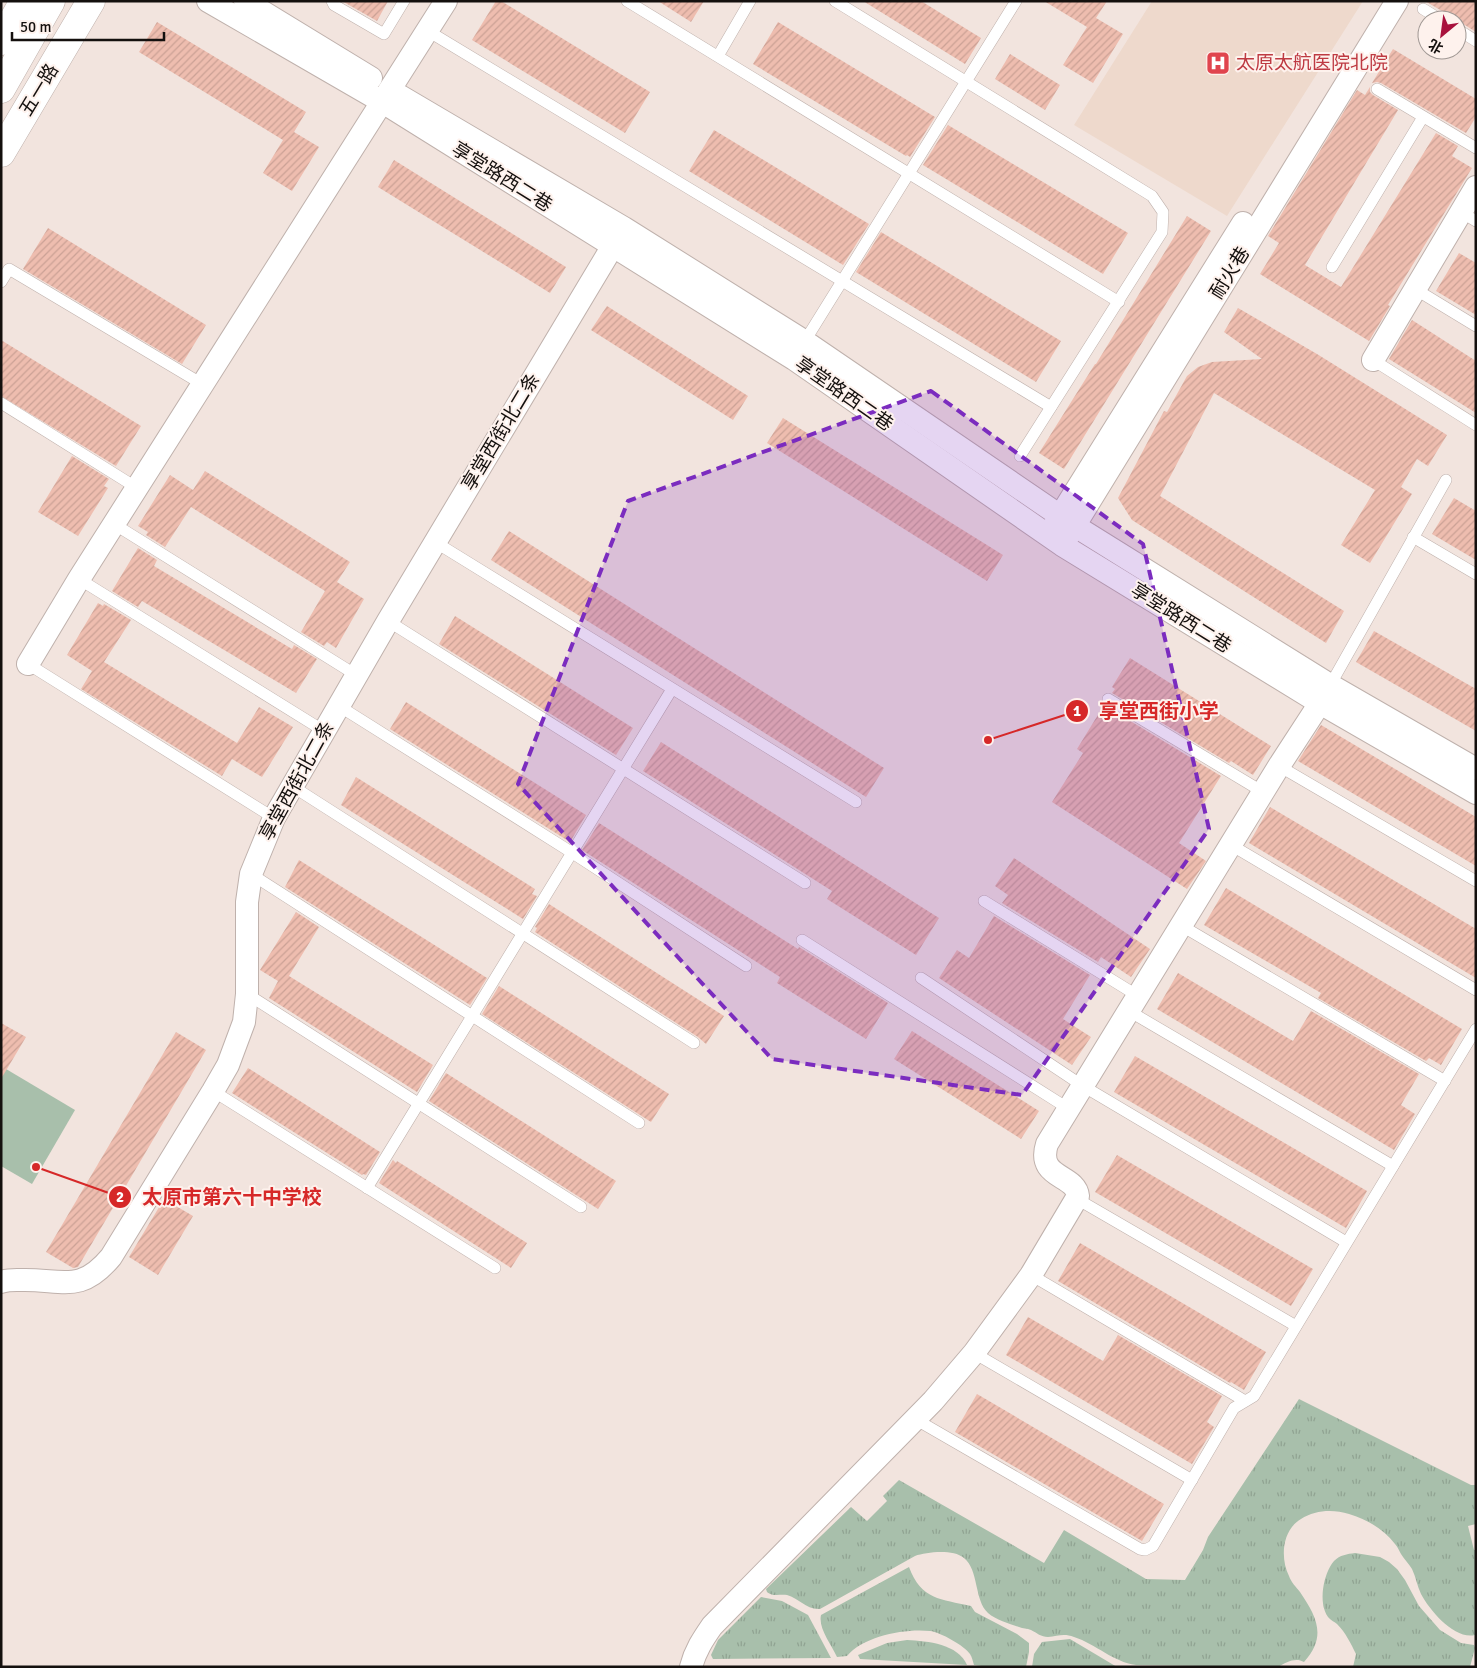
<svg xmlns="http://www.w3.org/2000/svg" width="1477" height="1668" font-family="Signika,'Noto Sans SC',sans-serif">
<style>
.medical{fill:#eed9cc}
.grass{fill:url(#grass-tufts)}
.pitch{fill:#a8bfab}
.building{fill:url(#building-hatch)}
.lines{fill:none;stroke-linecap:round;stroke-linejoin:round}
.lane-casing{stroke:#bfb1ac;stroke-width:12}
.street-casing{stroke:#bfb1ac;stroke-width:24}
.primary-casing{stroke:#bfb1ac;stroke-width:29}
.lane{stroke:#fff;stroke-width:11}
.street{stroke:#fff;stroke-width:22}
.primary{stroke:#fff;stroke-width:28}
.marked{fill:#7b2cbf;fill-opacity:0.2;stroke:#7b2cbf;stroke-width:4;stroke-dasharray:10 6;stroke-linejoin:round}
.labels{text-anchor:middle;dominant-baseline:central;stroke-width:4;stroke-linejoin:round;paint-order:stroke}
.health-label{font-size:19px;fill:#be3a42;stroke:#fef2ed;text-anchor:start}
.street-label{font-size:19px;fill:#14100e;stroke:#fef2ed}
.leader{fill:none;stroke:#d62828;stroke-width:2}
.callout-dot{fill:#d62828;stroke:#fef2ed;stroke-width:2}
.mark-label{font-size:15px;text-anchor:middle;font-weight:bold;fill:#fff}
.callout-label{font-size:20px;text-anchor:middle;font-weight:bold;fill:#d62828;stroke:#fef2ed;stroke-width:4;stroke-linejoin:round;paint-order:stroke}
</style>
<defs>
<pattern id="grass-tufts" width="24" height="20" patternUnits="userSpaceOnUse" patternTransform="scale(1.25)"><rect width="24" height="20" fill="#a8bfab"/><path d="M3 7l-1-3M5 7V3M7 7l1-3M15 17l-1-3M17 17v-4M19 17l1-3" fill="none" stroke="#90a392"/></pattern>
<pattern id="building-hatch" width="6" height="6" patternUnits="userSpaceOnUse" patternTransform="scale(1.25)"><rect width="6" height="6" fill="#eebdaf"/><path d="M-1 1l2-2M0 6l6-6M5 7l2-2" fill="none" stroke="#cba195"/></pattern>
</defs>
<rect width="100%" height="100%" fill="#f2e4de"/>
<polygon class="medical" points="1152,1 1363,1 1227,216 1074,125"/>
<g class="grass">
<path d="M1299 1399 1471 1485H1476V1524L1468 1526 1474 1550H1476L1475 1635C1455 1640 1430 1611 1421 1594 1417 1586 1416 1577 1412 1569 1409 1564 1404 1559 1401 1554 1399 1551 1398 1547 1395 1544 1384 1529 1366 1519 1349 1514 1333 1509 1315 1510 1301 1519 1282 1530 1280 1558 1289 1576 1291 1582 1296 1587 1300 1592 1317 1617 1327 1637 1304 1662 1296 1657 1286 1662 1278 1667L1136 1665C1113 1662 1096 1644 1074 1637 1064 1633 1058 1636 1048 1637 1041 1637 1037 1633 1031 1630 1027 1628 1023 1629 1019 1627 1010 1624 996 1620 988 1613 974 1600 979 1570 964 1558 953 1549 927 1552 915 1556L820 1609C806 1610 799 1598 787 1595 779 1594 773 1597 767 1592L766 1589 851 1507 867 1521 887 1501 883 1496 899 1480 1044 1563 1064 1530 1146 1579 1185 1580 1203 1550 1208 1537Z"/>
<path d="M1355 1553 1380 1557 1389 1562 1397 1569 1405 1580 1419 1606 1440 1630 1461 1643 1474 1645 1475 1648 1470 1667H1353L1356 1654C1351 1644 1346 1633 1337 1624 1335 1622 1330 1620 1328 1617 1318 1603 1323 1574 1334 1561 1340 1555 1347 1554 1355 1553Z"/>
<path d="M909 1567C921 1600 941 1599 971 1606L975 1612 1017 1634 1029 1643V1652L1026 1667H989L974 1665C973 1662 972 1657 970 1654 965 1646 940 1632 930 1631 906 1628 863 1636 847 1656L837 1657C831 1644 818 1628 821 1615Z"/>
<polygon points="761,1597 782,1601 808,1615 831,1658 713,1659 711,1655 718,1640"/>
<polygon points="1070,1639 1117,1667 1032,1667 1034,1654 1042,1642"/>
<path d="M907 1640C928 1641 958 1644 967 1665L860 1659 858 1655 887 1643Z"/>
</g>
<polygon class="pitch" points="1,1066 75,1110 32,1184 1,1166"/>
<g class="building">
<polygon points="342,1 388,1 377,21"/>
<polygon points="496,1 501,1 650,92 625,133 472,40"/>
<polygon points="658,1 704,1 691,22"/>
<polygon points="863,1 921,1 981,38 965,64"/>
<polygon points="1044,1 1107,1 1096,18 1123,34 1093,83 1063,65 1087,27"/>
<polygon points="1425,1 1476,1 1476,32 1457,20"/>
<polygon points="157,22 306,112 294,132 319,147 292,191 263,173 283,140 139,52"/>
<polygon points="778,22 935,117 910,157 907,155 906,156 753,64"/>
<polygon points="1393,49 1476,99 1476,117 1466,133 1381,83 1377,82 1372,83"/>
<polygon points="1010,54 1060,85 1045,110 995,79"/>
<polygon points="1370,87 1370,92 1373,95 1398,110 1305,265 1341,287 1436,133 1458,146 1452,156 1472,168 1388,305 1390,306 1369,341 1260,274 1279,243 1268,236 1357,90 1365,95"/>
<polygon points="948,125 1128,233 1103,274 923,165"/>
<polygon points="714,130 869,224 843,265 689,171"/>
<polygon points="394,160 566,267 550,293 378,187"/>
<polygon points="1187,216 1211,231 1064,469 1039,453 1095,364 1096,364"/>
<polygon points="48,228 206,325 182,364 23,269"/>
<polygon points="881,232 1061,341 1036,382 856,272"/>
<polygon points="1459,253 1476,263 1476,315 1436,291"/>
<polygon points="607,306 748,396 733,420 591,330"/>
<polygon points="1238,308 1317,354 1447,435 1428,466 1417,459 1401,487 1412,494 1370,563 1341,545 1375,490 1214,393 1160,496 1344,611 1326,643 1132,520 1118,498 1164,411 1167,412 1187,376 1198,367 1212,362 1262,359 1224,332"/>
<polygon points="1412,320 1476,361 1476,413 1389,359"/>
<polygon points="1,340 141,426 116,466 1,396"/>
<polygon points="783,418 1003,555 987,581 767,443"/>
<polygon points="72,456 109,479 104,486 108,488 78,536 38,512"/>
<polygon points="205,471 350,562 337,582 364,599 336,648 327,642 324,646 301,632 325,591 191,507 165,547 146,535 148,532 138,526 170,475 193,490"/>
<polygon points="1454,498 1476,511 1476,560 1432,534"/>
<polygon points="509,531 884,768 866,797 491,560"/>
<polygon points="138,548 157,560 154,566 292,649 294,645 317,659 296,693 142,601 138,607 112,591"/>
<polygon points="98,603 103,606 104,604 131,620 104,662 237,743 259,707 293,727 262,777 232,759 222,776 81,689 92,671 67,655"/>
<polygon points="455,616 633,728 616,755 439,644"/>
<polygon points="1374,631 1476,689 1476,731 1356,662"/>
<polygon points="1130,658 1271,746 1253,775 1231,761 1229,763 1112,693 1115,689 1112,687"/>
<polygon points="406,702 586,815 570,842 390,729"/>
<polygon points="1104,705 1221,776 1179,843 1206,861 1187,889 1052,802 1083,753 1077,749"/>
<polygon points="1321,725 1476,817 1476,866 1298,761"/>
<polygon points="661,742 939,918 916,955 827,899 832,891 643,771"/>
<polygon points="356,777 535,889 532,894 537,896 523,919 341,805"/>
<polygon points="1270,807 1476,929 1476,978 1249,843"/>
<polygon points="599,823 798,949 799,947 888,1003 866,1039 777,983 780,977 582,850"/>
<polygon points="1014,858 1150,949 1131,977 1101,957 1098,962 1002,903 1008,895 995,886"/>
<polygon points="299,860 487,978 470,1005 285,887"/>
<polygon points="1226,888 1462,1029 1441,1065 1429,1058 1426,1061 1318,998 1321,993 1204,925"/>
<polygon points="549,904 724,1016 706,1044 698,1037 535,932 537,928 535,927"/>
<polygon points="296,912 319,927 289,976 433,1065 417,1092 269,998 278,981 260,970"/>
<polygon points="994,916 1090,975 1063,1019 1091,1037 1072,1065 939,978 957,950 969,958"/>
<polygon points="1178,973 1293,1041 1311,1011 1419,1074 1401,1105 1415,1114 1394,1150 1157,1009"/>
<polygon points="499,986 669,1094 651,1122 482,1014"/>
<polygon points="1,1023 26,1037 1,1079"/>
<polygon points="912,1031 1039,1111 1021,1139 894,1059"/>
<polygon points="176,1032 206,1050 78,1267 73,1268 46,1252"/>
<polygon points="1135,1056 1367,1191 1346,1228 1114,1092"/>
<polygon points="248,1068 380,1152 366,1175 363,1174 362,1175 232,1093"/>
<polygon points="446,1073 616,1181 598,1209 429,1101"/>
<polygon points="1117,1155 1313,1269 1291,1306 1095,1192"/>
<polygon points="393,1160 396,1163 397,1161 527,1243 511,1268 379,1183"/>
<polygon points="164,1199 193,1216 158,1275 129,1257"/>
<polygon points="1080,1243 1266,1352 1244,1390 1231,1382 1230,1383 1058,1281"/>
<polygon points="1028,1317 1103,1361 1118,1335 1222,1396 1207,1422 1214,1427 1192,1464 1006,1355"/>
<polygon points="977,1394 1164,1504 1142,1541 955,1432"/>
</g>
<g class="lines">
<g class="lane-casing">
<g id="lane">
<polyline points="332,1 334,5 384,34 404,1"/>
<polyline points="627,1 1119,302"/>
<polyline points="835,1 1152,196 1163,212 1162,232 1020,456"/>
<polyline points="1423,9 1441,20"/>
<polyline points="1457,29 1476,41"/>
<polyline points="428,31 1051,407"/>
<polyline points="718,56 750,1"/>
<polyline points="1377,89 1476,148"/>
<polyline points="1461,212 1476,221"/>
<polyline points="1332,267 1423,117"/>
<polyline points="1,282 9,269 202,384"/>
<polyline points="1415,289 1476,326"/>
<polyline points="803,344 1016,1"/>
<polyline points="1373,360 1476,425"/>
<polyline points="1,403 137,488"/>
<polyline points="114,524 356,675"/>
<polyline points="1413,537 1476,574"/>
<polyline points="435,542 856,802"/>
<polyline points="79,579 324,731"/>
<polyline points="388,621 805,883"/>
<polyline points="28,664 274,818"/>
<polyline points="1328,689 1446,480"/>
<polyline points="1108,699 1263,792"/>
<polyline points="339,706 571,852 746,966"/>
<polyline points="1279,766 1476,881"/>
<polyline points="292,786 694,1043"/>
<polyline points="1231,845 1476,990"/>
<polyline points="251,874 639,1123"/>
<polyline points="984,901 1138,996"/>
<polyline points="1182,926 1445,1081"/>
<polyline points="802,940 1069,1109"/>
<polyline points="921,978 1083,1086 1346,1242"/>
<polyline points="247,994 581,1207"/>
<polyline points="1129,1011 1393,1166"/>
<polyline points="213,1091 495,1268"/>
<polyline points="367,1188 672,689"/>
<polyline points="1077,1199 1296,1326"/>
<polyline points="1031,1275 1245,1401"/>
<polyline points="974,1353 1192,1480"/>
<polyline points="915,1419 1140,1549 1145,1550 1153,1546 1234,1408 1254,1396 1476,1029"/>
</g>
</g>
<g class="street-casing">
<g id="street">
<polyline points="208,1 381,101 794,359 1062,545 1320,703 1476,793"/>
<polyline points="245,1 371,78"/>
<polyline points="400,96 624,228 804,341 1075,526 1330,685 1476,769"/>
<polyline points="1373,360 1476,187"/>
<polyline points="1052,529 1243,223"/>
<polyline points="1067,538 1397,1"/>
<polyline points="28,664 79,579 446,1"/>
<path d="M1 1282C9 1279 16 1280 25 1280 64 1280 81 1293 111 1257L213 1091 228 1065 244 1022 247 994V902L251 874 274 818 388 621 620 234"/>
<path d="M691 1667C695 1651 703 1639 712 1626L933 1401 974 1353 1031 1275 1078 1196C1076 1174 1036 1179 1047 1144L1279 766 1320 703"/>
</g>
</g>
<g class="primary-casing">
<g id="primary">
<polyline points="1,41 24,1"/>
<polyline points="1,89 51,1"/>
<polyline points="1,153 91,1"/>
</g>
</g>
<use href="#lane" class="lane"/>
<use href="#street" class="street"/>
<use href="#primary" class="primary"/>
</g>
<path class="marked" d="M931 391 1143 544 1209 829 1022 1095 772 1059 518 784 628 501Z"/>
<defs>
<g id="hospital-square" transform="scale(1.25)"><rect x="-9" y="-9" width="18" height="18" rx="4" fill="#e0444e" stroke="#fef2ed"/><path d="M-5-5h3v3.5h4V-5h3V5h-3V1.5h-4V5h-3Z" fill="#fff"/></g>
</defs>
<g fill-rule="evenodd">
<use href="#hospital-square" x="1218" y="63"/>
</g>
<g class="labels">
<g class="health-label">
<text x="1236" y="63">太原太航医院北院</text>
</g>
<g class="street-label">
<text transform="translate(39 90) rotate(-59)">五一路</text>
<text transform="translate(502 177) rotate(32)">享堂路西二巷</text>
<text transform="translate(1230 273) rotate(-58)">耐火巷</text>
<text transform="translate(844 394) rotate(35)">享堂路西二巷</text>
<text transform="translate(501 432) rotate(-59)">享堂西街北二条</text>
<text transform="translate(1181 618) rotate(32)">享堂路西二巷</text>
<text transform="translate(297 781) rotate(-61)">享堂西街北二条</text>
</g>
</g>
<path class="leader" d="M988 740L1077 711M36 1167L120 1197"/>
<g class="callout-dot">
<circle cx="988" cy="740" r="5"/>
<circle cx="36" cy="1167" r="5"/>
<circle cx="1077" cy="711" r="12"/>
<circle cx="120" cy="1197" r="12"/>
</g>
<g class="mark-label">
<text x="1077" y="716">1</text>
<text x="120" y="1202">2</text>
</g>
<g class="callout-label">
<text x="1159" y="718">享堂西街小学</text>
<text x="232" y="1204">太原市第六十中学校</text>
</g>
<rect width="1477" height="1668" fill="none" stroke="#14100e" stroke-width="5"/>
<g transform="translate(1442 35) rotate(209)"><circle r="24" fill="#fef2ed" stroke="#a09894"/>
<path d="M0-4L9 19L0 12L-9 19Z" fill="#a8113c"/>
<text y="-8" font-size="14" font-weight="bold" text-anchor="middle" fill="#14100e">北</text>
</g>
<path d="M12 32v8h152v-8" fill="none" stroke="#14100e" stroke-width="2.5"/>
<text x="20" y="32" font-size="15" fill="#14100e" stroke="#fef2ed" stroke-width="4" paint-order="stroke">50 m</text>
</svg>
